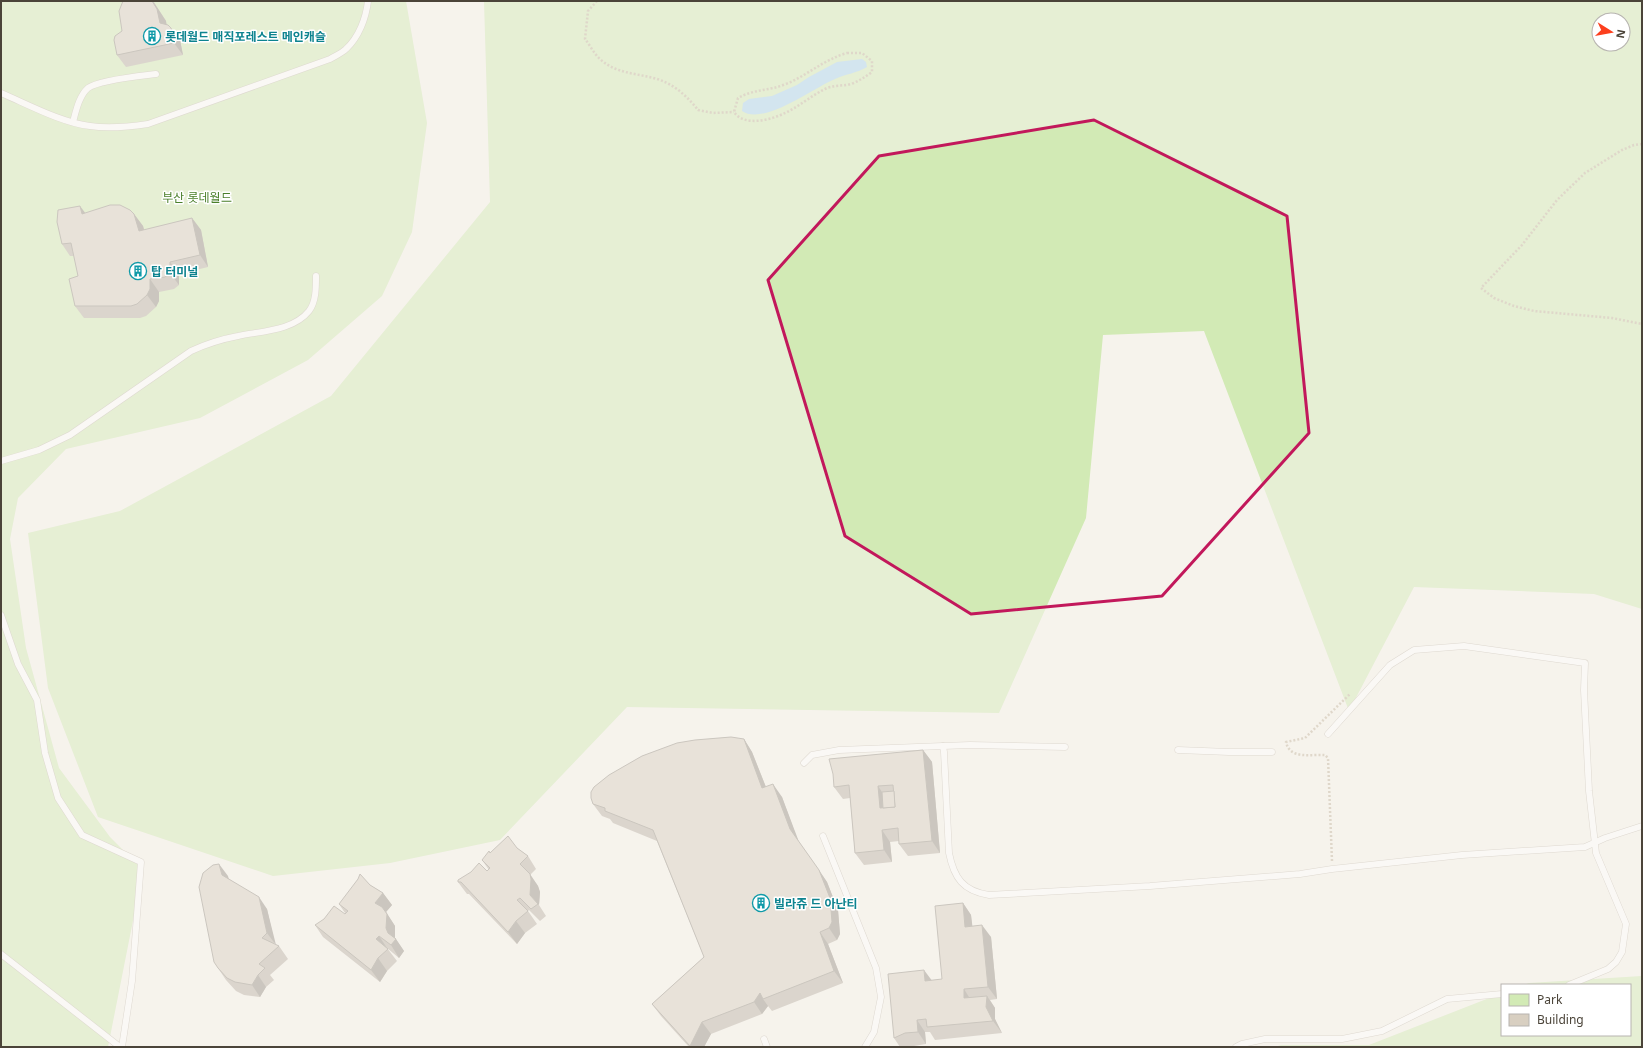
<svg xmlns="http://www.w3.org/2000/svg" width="1643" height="1048" font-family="'Noto Sans','Noto Sans KR',sans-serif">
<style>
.green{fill:#d2eab5;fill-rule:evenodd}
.water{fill:#a9d4f2}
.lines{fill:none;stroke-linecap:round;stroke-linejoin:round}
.lane-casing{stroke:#c2bbae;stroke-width:7}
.path{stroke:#c4b79f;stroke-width:2.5;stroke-dasharray:2 2;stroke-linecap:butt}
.lane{stroke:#fff;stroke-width:6}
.wall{fill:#bab2a6}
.shaded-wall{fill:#979187}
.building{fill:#d8cfc1;stroke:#979187;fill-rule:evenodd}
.marked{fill:none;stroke:#c2185b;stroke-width:3;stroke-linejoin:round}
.labels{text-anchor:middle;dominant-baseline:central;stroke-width:3;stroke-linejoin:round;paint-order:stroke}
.culture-label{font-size:12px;font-weight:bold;fill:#0d838f;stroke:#fff;text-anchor:start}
.park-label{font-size:12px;fill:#4a7f2a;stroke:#fff}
</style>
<rect width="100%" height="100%" fill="#f6f3ec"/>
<g class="green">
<polygon points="1,1 406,1 427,123 412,232 382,296 308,360 200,418 66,449 18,498 10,539 26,648 59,768 110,837 143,870 108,1047 1,1047"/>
<path d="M484 1H1642V609L1594 594 1414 587 1349 711 1204 331 1103 335 1086 518 999 713 627 707 500 840 390 863 273 876 98 817 48 688 28 533 120 511 331 396 490 202ZM1599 20H1623V44H1599Z"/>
<polygon points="1642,976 1642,1047 1275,1047 1281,1045 1369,1045 1502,993 1502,1035 1630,1035 1630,985 1523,985 1529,983"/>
</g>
<path class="water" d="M862 59 866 62 867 67C857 73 846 74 835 79 813 88 764 126 742 111L743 103 749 99 772 96 797 85 809 77 837 62Z"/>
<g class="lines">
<g class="lane-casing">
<g id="lane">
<path d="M1 93C27 104 62 123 90 126 109 129 128 127 148 124L330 59C335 56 342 53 346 49 359 37 366 18 368 1"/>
<path d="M73 122C76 111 79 96 88 88 99 80 140 76 156 74"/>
<path d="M1 461 39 450 70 435 191 351C206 344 222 339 238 336 261 331 293 331 309 311 316 302 316 288 316 276"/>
<polyline points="1,615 18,664 37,700 45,753 58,798 82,835 141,862 132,981 122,1047"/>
<polyline points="1328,734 1390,665 1414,650 1464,646 1585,663 1584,690 1589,791 1596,853 1626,924 1622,952 1616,962 1608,969 1569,985"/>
<polyline points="943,746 970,745 1065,747"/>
<polyline points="1178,750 1229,752 1272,752"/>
<path d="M804 763 812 755 839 750 943 746 944 752 949 853C954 878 963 891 989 895L1150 886 1300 874 1332 869 1462 855 1585 847 1605 838 1642 826"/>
<polyline points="823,836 876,968 881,997 874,1032 865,1047"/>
<polyline points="1,954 120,1047"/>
<polyline points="764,1039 767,1047"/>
<polyline points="1236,1047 1242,1044 1265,1039 1342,1039 1382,1031 1447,999 1502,994"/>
</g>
</g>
<g class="path">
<path d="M597 1 588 11 585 39C590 45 594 54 600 59 616 74 637 73 657 79 674 84 688 97 698 110L713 113 734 112"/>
<path d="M847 53H862L872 61V72C865 77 859 81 851 84 843 86 835 85 827 88 812 95 800 106 785 113 771 120 744 127 734 112L738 98C754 89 769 91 786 84 808 75 823 60 847 53Z"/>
<polyline points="1642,144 1634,145 1622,150 1585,173 1557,200 1522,245 1481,288 1494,298 1514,306 1534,311 1612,318 1642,324"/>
<path d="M1332 861 1328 758 1325 755C1311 754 1290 760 1286 742L1305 738 1350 694"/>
</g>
<use href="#lane" class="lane"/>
</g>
<g class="wall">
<polygon points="153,1 166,21 166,25 180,40 183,55 126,67 117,55 122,31"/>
<polygon points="85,213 134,214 143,226 144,230 192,218 201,230 208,267 179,274 179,285 174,289 159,292 159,301 156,307 146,316 140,318 84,318 75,306 78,276 74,256 70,256 62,244"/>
<polygon points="744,739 752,752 766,787 782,797 798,841 827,882 838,910 840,934 837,940 828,944 843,983 772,1011 768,1006 762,1014 711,1034 704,1047 689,1047 661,1016 652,1004 704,957 657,841 613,823 610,819 602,816 593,804"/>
<polygon points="923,750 932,762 940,853 908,856 899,844 899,841 890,842 892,862 864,865 855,853 850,798 843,799 834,787"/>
<polygon points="517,848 528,856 536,869 530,875 538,886 540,892 539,905 546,916 540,921 529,910 528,911 537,924 525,933 517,944 469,894 467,894 458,882 487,871 489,870 482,860"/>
<polygon points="228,876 228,878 267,909 275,945 279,946 288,959 270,975 274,980 266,987 260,997 244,995 236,991 226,980 218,968"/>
<polygon points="370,885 383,893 392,905 386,912 395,926 395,938 404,951 399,958 387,948 397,961 387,971 380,982 323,937 315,925 345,914 345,913 339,904"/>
<polygon points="963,903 971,915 972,926 991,937 997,999 990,1000 995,1008 995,1019 1002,1033 935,1040 930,1032 925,1032 926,1044 914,1046 911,1047 900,1047 894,1038 942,979"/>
</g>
<g class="shaded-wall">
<polygon points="153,1 166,21 169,36 160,23"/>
<polygon points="171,28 180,40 183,55 174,43"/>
<polygon points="80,206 89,218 82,214"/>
<polygon points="134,214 143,226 148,243 139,231"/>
<polygon points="192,218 201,230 208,267 200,255"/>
<polygon points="170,262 179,274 179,285 170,273"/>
<polygon points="150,279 159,292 159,301 156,307 147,295"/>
<polygon points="744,739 752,752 771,800 762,788"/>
<polygon points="923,750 932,762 940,853 932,841"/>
<polygon points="773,784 782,797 799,842 790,829"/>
<polygon points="878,786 886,798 888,814 880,808"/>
<polygon points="882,830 890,842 892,862 884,850"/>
<polygon points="219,864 228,876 231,887 222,875"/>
<polygon points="819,870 827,882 838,910 840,934 837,940 829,928"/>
<polygon points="530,874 538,886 540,892 539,905 530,895"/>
<polygon points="383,893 392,905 386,912 395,926 395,940 396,939 404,951 399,958 391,945 375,903"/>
<polygon points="259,897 267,909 276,945 267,933"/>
<polygon points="963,903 971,915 974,939 965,927"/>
<polygon points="516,921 525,933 517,944 508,932"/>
<polygon points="982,925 991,937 997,999 988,987"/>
<polygon points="820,932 828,944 843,983 834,971"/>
<polygon points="379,936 387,948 376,939"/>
<polygon points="378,958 387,971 380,982 371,970"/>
<polygon points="924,970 933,982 925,981"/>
<polygon points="258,975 266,987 260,997 252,985"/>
<polygon points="964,989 972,1002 964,998"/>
<polygon points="760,993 763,999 768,1006 762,1014 754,1002"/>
<polygon points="987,996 995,1008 995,1019 1002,1033 993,1021 986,1007"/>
<polygon points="917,1020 925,1032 926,1044 918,1032"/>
<polygon points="702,1022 711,1034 704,1047 691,1047 690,1046"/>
</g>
<g class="building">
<polygon points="123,1 152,1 157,9 160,23 168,25 171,28 174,43 117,55 114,40 115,36 122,31 119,11"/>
<polygon points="110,205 120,205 130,210 134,214 139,231 192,218 200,255 170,262 170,273 165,277 150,279 150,289 147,295 137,304 131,306 75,306 69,279 78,276 71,243 62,244 57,222 58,210 80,206 82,214"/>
<polygon points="731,737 744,739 762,788 773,784 790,829 819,870 830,898 832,922 829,928 820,932 834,971 763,999 760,993 754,1002 702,1022 690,1046 652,1004 704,957 653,830 605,811 605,808 593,804 591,798 591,792 594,787 609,775 642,756 677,743 695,740"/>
<path d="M923 750 932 841 899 844 898 828 882 830 884 850 855 853 849 785 834 787 833 774 829 759ZM893 785 895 807 880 808 878 786Z"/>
<polygon points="894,791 895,807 883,808 882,792"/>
<polygon points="508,836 517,848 528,856 520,864 530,874 531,879 530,895 538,904 531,909 520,898 517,900 528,911 516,921 508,932 461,882 458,882 458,880 471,872 479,863 487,871 490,868 482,860 489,851 490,853"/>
<polygon points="219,864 222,875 259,897 267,933 262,938 279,946 259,964 265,968 258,975 252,985 235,982 227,978 218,968 214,962 199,887 203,873 213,865"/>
<polygon points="360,874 370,885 383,893 375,903 382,907 387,914 386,928 388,933 396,939 391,945 379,936 376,939 388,949 378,958 371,970 315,925 324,919 334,906 345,914 348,911 339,904 358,879"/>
<polygon points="963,903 965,927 982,925 988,987 964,989 964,998 987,996 986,1007 993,1021 927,1027 926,1019 917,1020 918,1032 905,1033 894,1038 888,974 924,970 925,981 942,979 935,906"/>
</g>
<path d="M0 0H1643V1048H0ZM1094 120 1287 216 1309 433 1162 596 971 614 845 536 768 280 879 156Z" fill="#f6f3ec" fill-opacity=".55" fill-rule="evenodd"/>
<path class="marked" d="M1094 120 1287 216 1309 433 1162 596 971 614 845 536 768 280 879 156Z"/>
<defs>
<g id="building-ring" transform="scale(0.9)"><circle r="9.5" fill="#fff" stroke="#0f9aa8" stroke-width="1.5"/><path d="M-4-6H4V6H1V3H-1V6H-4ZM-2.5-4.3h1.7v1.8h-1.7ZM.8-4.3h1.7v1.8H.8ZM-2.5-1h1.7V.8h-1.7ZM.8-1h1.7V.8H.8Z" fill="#0f9aa8"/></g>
</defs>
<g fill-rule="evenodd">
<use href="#building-ring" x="152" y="36"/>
<use href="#building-ring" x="138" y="271"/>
<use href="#building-ring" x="761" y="903"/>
</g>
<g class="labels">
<g class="culture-label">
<text x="165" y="36">롯데월드 매직포레스트 메인캐슬</text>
<text x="151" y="271">탑 터미널</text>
<text x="774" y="903">빌라쥬 드 아난티</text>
</g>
<g class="park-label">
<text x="197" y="197">부산 롯데월드</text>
</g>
</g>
<rect width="1643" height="1048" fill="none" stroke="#4b4439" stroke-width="4"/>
<rect x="1501" y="984" width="130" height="52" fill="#ffffff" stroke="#b7b4b0"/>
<rect x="1509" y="994" width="20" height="12" fill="#d2eab5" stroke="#b7b4b0"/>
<text x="1537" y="1004" font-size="12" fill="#4b4439">Park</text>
<rect x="1509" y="1014" width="20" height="12" fill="#d8cfc1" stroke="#b7b4b0"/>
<text x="1537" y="1024" font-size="12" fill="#4b4439">Building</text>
<g transform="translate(1611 32) rotate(101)"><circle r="19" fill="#ffffff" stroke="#b7b4b0"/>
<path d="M0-3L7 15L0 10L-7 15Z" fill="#fc3f1d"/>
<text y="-6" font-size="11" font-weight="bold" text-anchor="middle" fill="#4b4439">N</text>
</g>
</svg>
